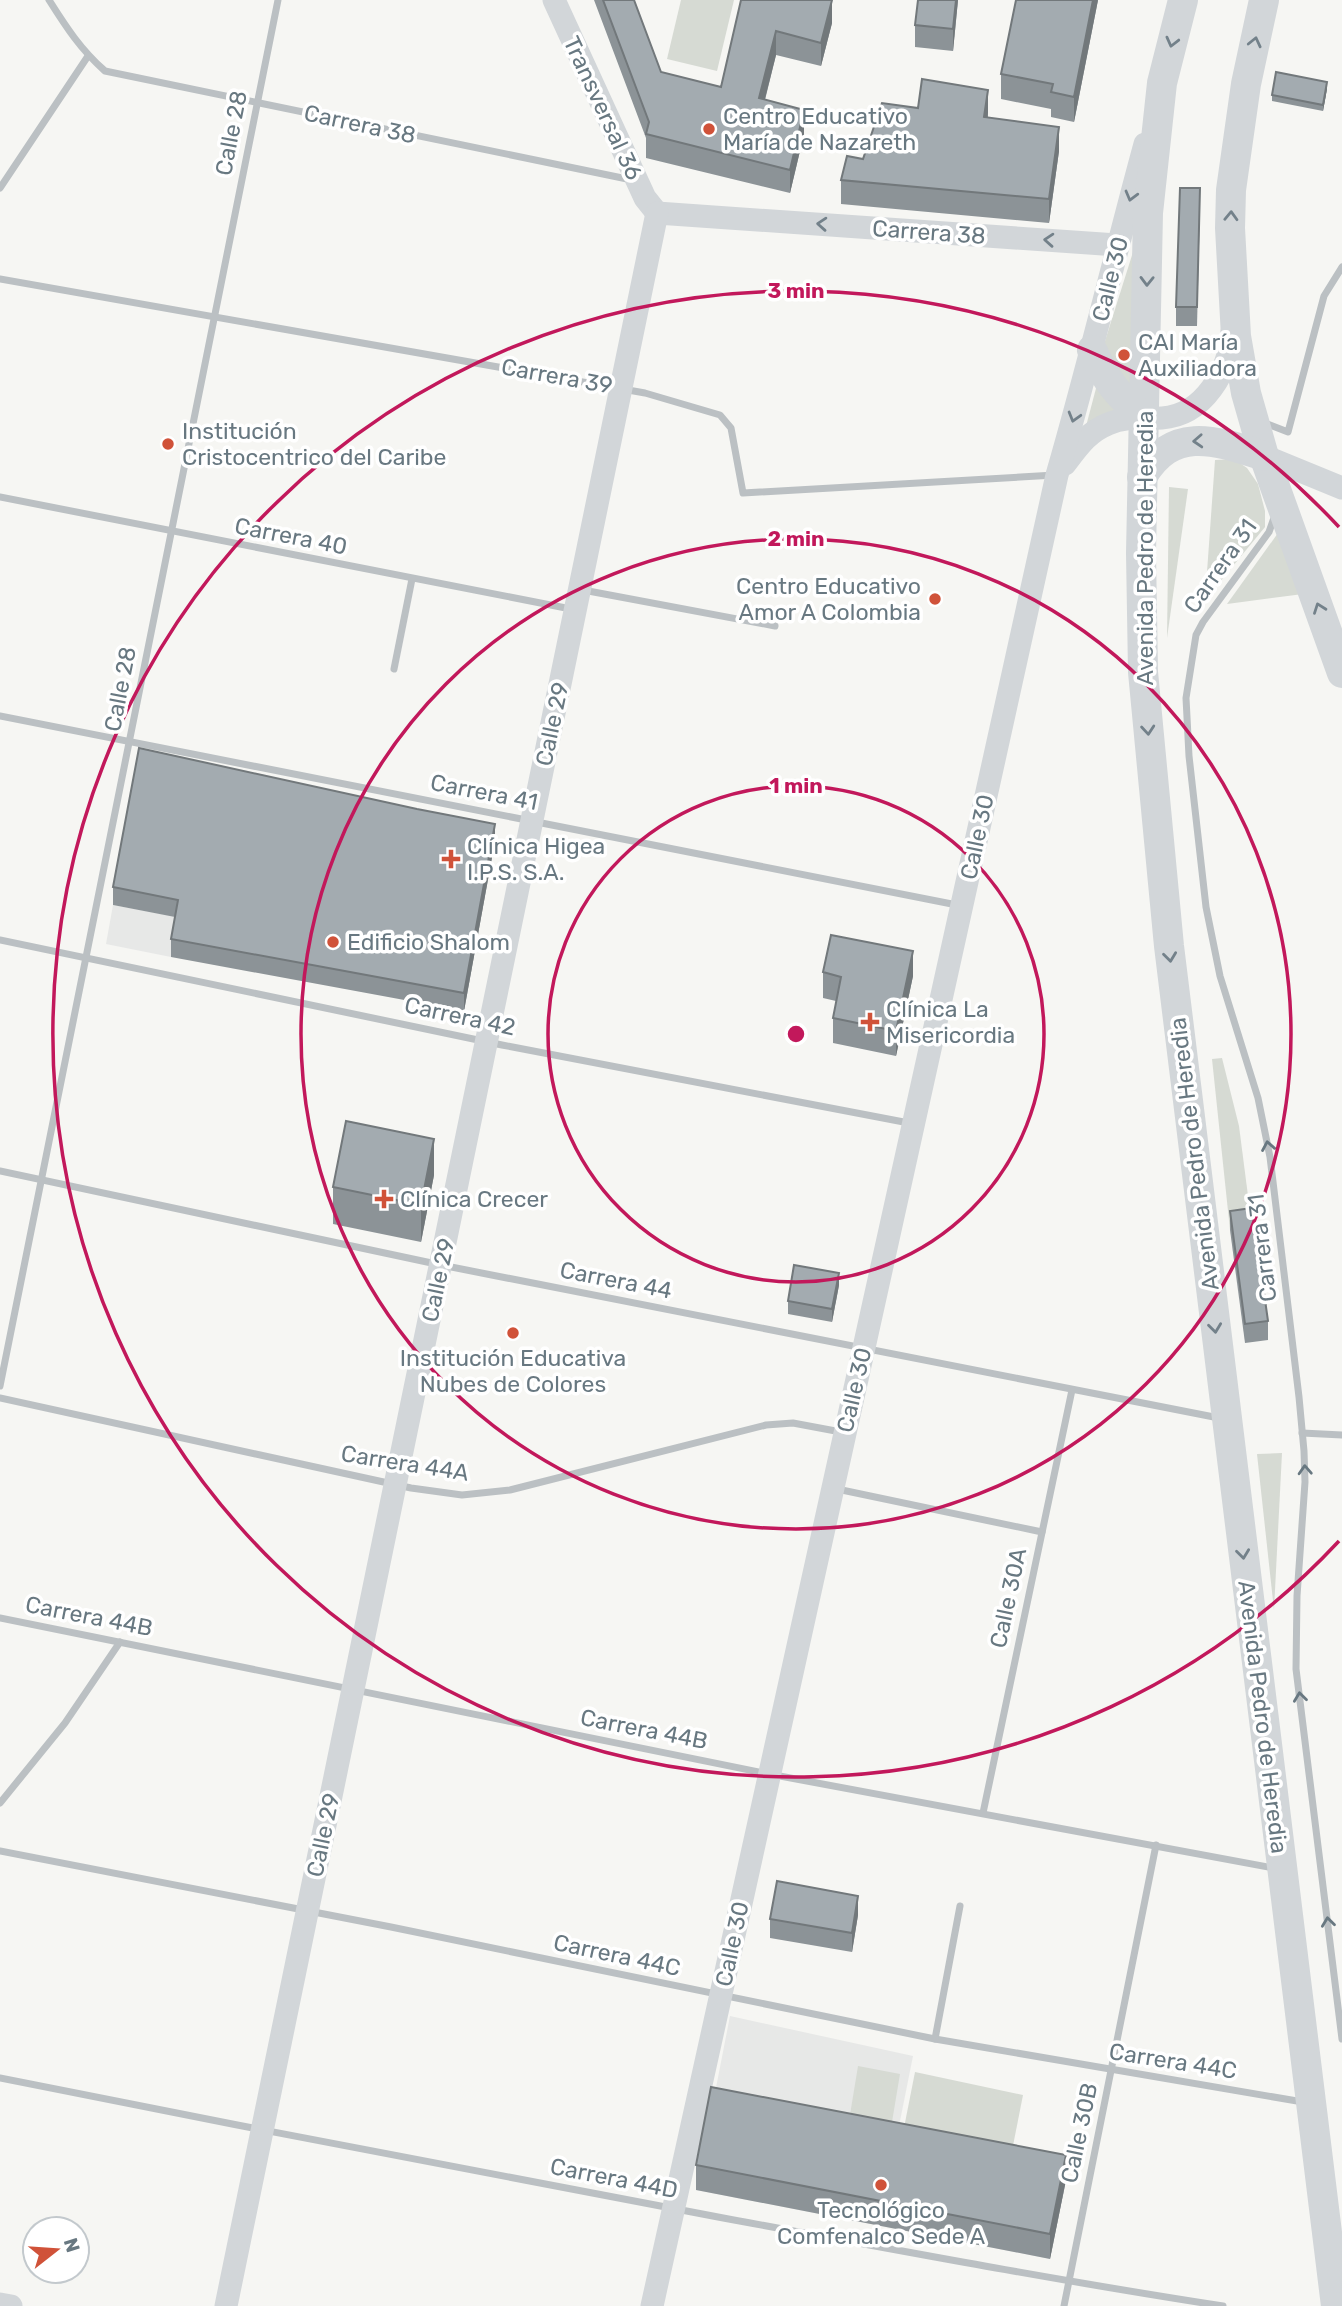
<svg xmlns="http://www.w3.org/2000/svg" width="1342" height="2306" font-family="Rubik,sans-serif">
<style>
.built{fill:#e7e8e7}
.green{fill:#d6dad3}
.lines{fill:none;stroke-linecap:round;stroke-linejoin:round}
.street{stroke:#bbc0c3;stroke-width:7}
.secondary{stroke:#d2d6d9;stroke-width:23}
.highway{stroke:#d2d6d9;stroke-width:30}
.wall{fill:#8c9397}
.shaded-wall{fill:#72787b}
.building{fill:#a3abb0;stroke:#72787b;stroke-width:2}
.oneway{stroke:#73818a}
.oneway2{stroke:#687881}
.ring{fill:none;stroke:#c2185b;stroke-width:3.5}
.poi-dot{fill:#d05239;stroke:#fff;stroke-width:2.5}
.labels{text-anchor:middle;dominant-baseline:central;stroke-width:7;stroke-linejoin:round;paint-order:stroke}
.street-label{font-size:23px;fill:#687881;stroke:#fff}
.poi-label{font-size:23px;fill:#687881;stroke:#fff;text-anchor:start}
.centre{fill:#c2185b;stroke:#fff;stroke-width:3.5}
.ring-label{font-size:21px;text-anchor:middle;font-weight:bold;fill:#c2185b;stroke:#fff;stroke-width:7;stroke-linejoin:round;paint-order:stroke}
</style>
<rect width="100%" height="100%" fill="#f6f6f3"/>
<g class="built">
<polygon points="113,905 178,917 171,957 106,944"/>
<polygon points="730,2016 913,2056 895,2146 1066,2180 1050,2259 696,2190"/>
</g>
<g class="green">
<polygon points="681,0 734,0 717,71 667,59"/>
<polygon points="1139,233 1134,391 1099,360"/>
<polygon points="1099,377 1128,412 1085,430"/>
<polygon points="1234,459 1247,468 1258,484 1265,511 1265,527 1205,600 1215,460"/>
<polygon points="1169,487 1188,489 1167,638"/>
<polygon points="1278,533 1303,594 1227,604"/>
<polygon points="1222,1058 1239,1126 1252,1227 1230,1230 1212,1059"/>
<polygon points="1282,1453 1274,1610 1257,1454"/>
<polygon points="858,2066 900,2074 890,2134 848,2127"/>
<polygon points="915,2072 1023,2095 1009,2166 901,2143"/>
</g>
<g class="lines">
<g class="street">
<path d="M49 0C66 27 81 50 105 71L632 180"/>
<polyline points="0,188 88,56"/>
<polyline points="0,279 645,393 720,415 731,428 743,493 1055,475"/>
<polyline points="1262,422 1288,432 1324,296 1342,267"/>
<polyline points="0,497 571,609"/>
<polyline points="1275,515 1269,532 1203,622 1196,635 1186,698 1189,756 1206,907 1220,976 1258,1098 1270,1157 1299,1397 1304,1451 1305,1482 1297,1596 1296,1669 1342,2039"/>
<polyline points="583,590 775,626"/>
<polyline points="394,669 412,579"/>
<polyline points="0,716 957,905"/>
<polyline points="0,940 502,1045 909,1123"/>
<polyline points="0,1171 441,1265 1219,1418"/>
<polyline points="0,1386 278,0"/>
<polyline points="0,1398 411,1488 462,1495 510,1490 766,1425 793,1423 841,1432"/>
<polyline points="1302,1433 1342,1435"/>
<polyline points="837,1489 1042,1532"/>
<polyline points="0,1618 769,1774 1273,1868"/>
<polyline points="0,1803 65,1723 120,1642"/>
<polyline points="983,1813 1072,1390"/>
<polyline points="0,1851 391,1927 935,2039 1303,2102"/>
<polyline points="935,2039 960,1906"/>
<path d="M0 2078C239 2126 478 2172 718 2217 886 2248 1054 2280 1223 2306"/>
<polyline points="1064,2306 1156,1845"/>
</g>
<g class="secondary">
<polyline points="554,0 645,198 657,213"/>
<polyline points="657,213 1117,245"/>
<polyline points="1264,456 1342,488"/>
<path d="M1065 464C1078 447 1088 432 1108 424 1126 416 1143 419 1162 418 1204 415 1229 371 1232 332"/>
<polyline points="0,2304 11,2306"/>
<polyline points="226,2306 657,213"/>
<path d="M652 2306 1057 475C1089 365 1115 254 1145 144"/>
</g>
<g class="highway">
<polyline points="1183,0 1162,83 1148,213 1141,553 1143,672 1169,946 1336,2306"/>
<polyline points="1264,0 1246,84 1231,190 1230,228 1236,336 1246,393 1264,456 1342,673"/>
<path d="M1092 350C1105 379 1120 399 1145 417"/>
<path d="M1142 477C1173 424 1217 441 1264 456"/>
</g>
</g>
<g class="wall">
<polygon points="594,0 634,0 661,72 721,87 741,0 832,23 821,66 776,55 765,100 804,134 790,193 646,158 646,138"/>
<polygon points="918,0 958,0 953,51 915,47 915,25"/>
<polygon points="1098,0 1074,122 1051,117 1051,109 1001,99 1001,74"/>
<polygon points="1327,89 1323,111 1272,101 1272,95"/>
<polygon points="988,113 988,117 1059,151 1049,223 841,204 841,180 863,159"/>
<polygon points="1200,207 1197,326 1176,326 1176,307"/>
<polygon points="495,841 464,1011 171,957 171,939 175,917 113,905 113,887"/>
<polygon points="823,972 913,976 896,1056 833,1043 833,1018 836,1001 823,998"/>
<polygon points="434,1175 421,1242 333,1224 333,1187"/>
<polygon points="1230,1211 1268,1321 1268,1340 1245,1343 1230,1230"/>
<polygon points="839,1285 832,1322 788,1314 788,1301"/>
<polygon points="858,1915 852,1952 770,1938 770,1919"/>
<polygon points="696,2165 1066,2180 1050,2259 696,2190"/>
</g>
<g class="shaded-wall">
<polygon points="832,0 832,23 821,66 821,43"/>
<polygon points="956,0 958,0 953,51 953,29"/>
<polygon points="1093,0 1098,0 1074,122 1074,97"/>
<polygon points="776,31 776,55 759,122 759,98"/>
<polygon points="1327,82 1327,89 1323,111 1323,105"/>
<polygon points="988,90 988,113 984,141 984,117"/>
<polygon points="804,110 804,134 790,193 790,170"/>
<polygon points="1059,127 1059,151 1049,223 1049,199"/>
<polygon points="495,824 495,841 464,1011 464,993"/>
<polygon points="913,951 913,976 896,1056 896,1031"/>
<polygon points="434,1139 434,1175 421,1242 421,1205"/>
<polygon points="839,1273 839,1285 832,1322 832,1309"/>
<polygon points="858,1896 858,1915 852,1952 852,1933"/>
<polygon points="1066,2155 1066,2180 1050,2259 1050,2234"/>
</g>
<g class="building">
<polygon points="603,0 634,0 661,72 721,87 741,0 832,0 821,43 776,31 759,98 804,110 790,170 646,134 649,122"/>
<polygon points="918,0 956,0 953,29 915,25"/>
<polygon points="1016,0 1093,0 1074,97 1051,92 1053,84 1001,74"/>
<polygon points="1276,72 1327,82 1323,105 1272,95"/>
<polygon points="922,79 988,90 984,117 1059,127 1049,199 841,180 847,156 863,159 882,103 918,108"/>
<polygon points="1180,188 1200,188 1197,307 1176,307"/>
<polygon points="139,748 417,809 495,824 464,993 171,939 178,900 113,887"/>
<polygon points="831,935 913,951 896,1031 833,1018 841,977 823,972"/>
<polygon points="346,1121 434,1139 421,1205 333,1187"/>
<polygon points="1252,1208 1268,1321 1245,1324 1230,1211"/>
<polygon points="794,1265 839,1273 832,1309 788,1301"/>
<polygon points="777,1881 858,1896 852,1933 770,1919"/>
<polygon points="711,2087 1066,2155 1050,2234 696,2165"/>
</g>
<defs><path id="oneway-chevron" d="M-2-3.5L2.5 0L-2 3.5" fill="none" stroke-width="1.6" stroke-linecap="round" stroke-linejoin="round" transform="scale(1.75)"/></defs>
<g class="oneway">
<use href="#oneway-chevron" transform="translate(1172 42) rotate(104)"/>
<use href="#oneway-chevron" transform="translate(1255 42) rotate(-77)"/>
<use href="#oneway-chevron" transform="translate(1131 196) rotate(105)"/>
<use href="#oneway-chevron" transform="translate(1231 216) rotate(-88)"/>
<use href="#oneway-chevron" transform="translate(822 224) rotate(-176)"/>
<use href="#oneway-chevron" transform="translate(1049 240) rotate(-176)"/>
<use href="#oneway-chevron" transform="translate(1147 281) rotate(91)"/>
<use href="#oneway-chevron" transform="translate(1074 417) rotate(106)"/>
<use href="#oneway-chevron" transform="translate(1198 441) rotate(177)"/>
<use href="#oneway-chevron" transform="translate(1319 608) rotate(-110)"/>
<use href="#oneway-chevron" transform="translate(1148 730) rotate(85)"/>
<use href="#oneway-chevron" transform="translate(1170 957) rotate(83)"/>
<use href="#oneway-chevron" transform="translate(1215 1328) rotate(83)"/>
<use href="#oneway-chevron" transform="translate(1243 1554) rotate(83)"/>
</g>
<g class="oneway2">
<use href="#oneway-chevron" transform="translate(1268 1146) rotate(-100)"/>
<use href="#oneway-chevron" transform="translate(1305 1470) rotate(-93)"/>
<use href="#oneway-chevron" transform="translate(1300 1697) rotate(-97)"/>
<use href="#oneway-chevron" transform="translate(1328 1922) rotate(-97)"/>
</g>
<g class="ring">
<circle cx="796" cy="1034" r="248"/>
<circle cx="796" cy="1034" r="495"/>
<path d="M1339 1541A743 743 0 1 1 1339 527"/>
</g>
<g class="poi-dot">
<circle cx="709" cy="129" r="7"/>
<circle cx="1124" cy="355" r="7"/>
<circle cx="168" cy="444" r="7"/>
<circle cx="935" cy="599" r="7"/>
<path d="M447.5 848.5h7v7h7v7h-7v7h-7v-7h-7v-7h7z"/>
<circle cx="333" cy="942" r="7"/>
<path d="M866.5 1011.5h7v7h7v7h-7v7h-7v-7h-7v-7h7z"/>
<path d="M380.5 1188.5h7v7h7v7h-7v7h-7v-7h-7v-7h7z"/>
<circle cx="513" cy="1333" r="7"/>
<circle cx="881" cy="2185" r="7"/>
</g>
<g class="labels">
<g class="street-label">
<text transform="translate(603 108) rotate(65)">Transversal 36</text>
<text transform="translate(360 124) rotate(12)">Carrera 38</text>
<text transform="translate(231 133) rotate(-79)">Calle 28</text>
<text transform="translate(929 232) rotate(4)">Carrera 38</text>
<text transform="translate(1110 279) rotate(-76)">Calle 30</text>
<text transform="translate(557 376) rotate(10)">Carrera 39</text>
<text transform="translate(291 536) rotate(11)">Carrera 40</text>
<text transform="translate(1145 548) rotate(-90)">Avenida Pedro de Heredia</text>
<text transform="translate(1220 566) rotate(-55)">Carrera 31</text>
<text transform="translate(120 689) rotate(-79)">Calle 28</text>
<text transform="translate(552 724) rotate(-78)">Calle 29</text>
<text transform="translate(484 792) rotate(11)">Carrera 41</text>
<text transform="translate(977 837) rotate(-78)">Calle 30</text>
<text transform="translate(460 1016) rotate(12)">Carrera 42</text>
<text transform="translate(1194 1154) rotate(-97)">Avenida Pedro de Heredia</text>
<text transform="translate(1262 1248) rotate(-97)">Carrera 31</text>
<text transform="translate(438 1280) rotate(-78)">Calle 29</text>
<text transform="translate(616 1280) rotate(11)">Carrera 44</text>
<text transform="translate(854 1390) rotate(-77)">Calle 30</text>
<text transform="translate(405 1463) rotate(9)">Carrera 44A</text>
<text transform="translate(1008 1598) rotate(-78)">Calle 30A</text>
<text transform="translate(89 1616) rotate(11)">Carrera 44B</text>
<text transform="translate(1263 1717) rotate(83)">Avenida Pedro de Heredia</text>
<text transform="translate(644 1729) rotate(11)">Carrera 44B</text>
<text transform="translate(323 1835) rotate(-78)">Calle 29</text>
<text transform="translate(732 1944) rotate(-78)">Calle 30</text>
<text transform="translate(617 1955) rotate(12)">Carrera 44C</text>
<text transform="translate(1173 2061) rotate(9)">Carrera 44C</text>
<text transform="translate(1079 2133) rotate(-78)">Calle 30B</text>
<text transform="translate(614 2178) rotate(11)">Carrera 44D</text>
</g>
<g class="poi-label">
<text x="723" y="116">Centro Educativo<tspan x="723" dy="26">María de Nazareth</tspan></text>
<text x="1138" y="342">CAI María<tspan x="1138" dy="26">Auxiliadora</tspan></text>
<text x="182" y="431">Institución<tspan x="182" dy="26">Cristocentrico del Caribe</tspan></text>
<text x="921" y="586" text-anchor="end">Centro Educativo<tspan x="921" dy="26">Amor A Colombia</tspan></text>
<text x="467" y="846">Clínica Higea<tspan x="467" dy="26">I.P.S. S.A.</tspan></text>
<text x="347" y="942">Edificio Shalom</text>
<text x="886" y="1009">Clínica La<tspan x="886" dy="26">Misericordia</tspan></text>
<text x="400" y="1199">Clínica Crecer</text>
<text x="513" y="1358" text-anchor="middle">Institución Educativa<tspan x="513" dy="26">Nubes de Colores</tspan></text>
<text x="881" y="2210" text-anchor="middle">Tecnológico<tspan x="881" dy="26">Comfenalco Sede A</tspan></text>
</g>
</g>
<circle cx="796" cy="1034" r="10" class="centre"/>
<g class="ring-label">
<text x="796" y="298">3 min</text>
<text x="796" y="546">2 min</text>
<text x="796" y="793">1 min</text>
</g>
<g transform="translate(56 2250) rotate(73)"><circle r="33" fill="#ffffff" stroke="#c3c9cd" stroke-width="2"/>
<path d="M0-5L12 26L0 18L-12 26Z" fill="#d05239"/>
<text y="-10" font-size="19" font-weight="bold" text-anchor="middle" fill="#687881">N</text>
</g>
</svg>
